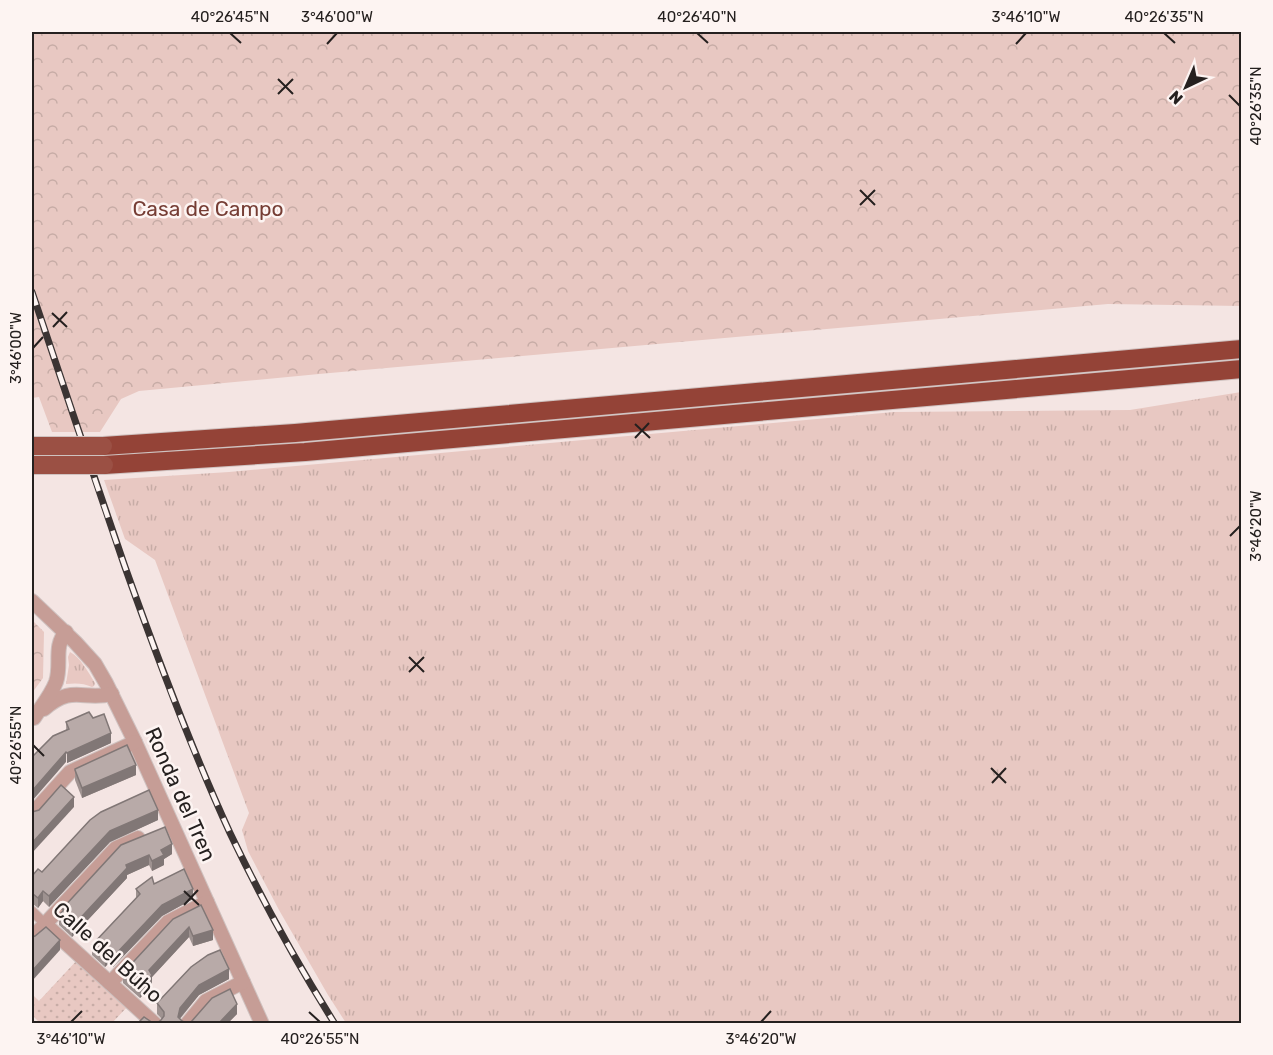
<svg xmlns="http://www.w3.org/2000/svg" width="1273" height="1055" font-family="Rubik,sans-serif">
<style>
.grass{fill:url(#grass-tufts)}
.forest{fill:url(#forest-crowns)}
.park{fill:url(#park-dots)}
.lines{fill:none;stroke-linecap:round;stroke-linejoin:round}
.pedestrian-casing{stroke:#cfc2c0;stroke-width:11}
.minor-casing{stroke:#cfc2c0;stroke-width:16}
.motorway-casing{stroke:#cfc2c0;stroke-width:20}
.pedestrian{stroke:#c69d96;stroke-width:9}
.minor{stroke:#c69d96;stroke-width:14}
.motorway{stroke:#944337;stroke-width:18}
.rail-casing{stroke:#3b3433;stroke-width:7}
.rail{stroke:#fdf4f2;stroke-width:4.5;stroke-dasharray:14;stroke-linecap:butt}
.trunk-bridge-casing{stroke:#cfc2c0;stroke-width:20;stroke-linecap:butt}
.trunk-bridge{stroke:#9b5044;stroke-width:18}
.wall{fill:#9e9290}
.shaded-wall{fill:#817776}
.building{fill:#b8aaa8;stroke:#817776;stroke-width:1.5}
.ticks{fill:none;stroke:#25201f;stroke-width:2}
.labels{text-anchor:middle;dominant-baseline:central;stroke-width:5;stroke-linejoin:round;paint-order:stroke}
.park-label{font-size:21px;fill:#763d34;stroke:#fdf4f2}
.street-label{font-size:21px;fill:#25201f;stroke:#fdf4f2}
.neatline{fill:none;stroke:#25201f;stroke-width:2}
.ticks-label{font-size:15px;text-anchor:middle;fill:#25201f}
</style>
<defs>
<pattern id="grass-tufts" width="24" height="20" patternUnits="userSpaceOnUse" patternTransform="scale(1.5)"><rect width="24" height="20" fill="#e8c8c2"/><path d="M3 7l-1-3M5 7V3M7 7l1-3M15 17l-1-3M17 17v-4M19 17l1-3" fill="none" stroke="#c7aca6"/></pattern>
<pattern id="forest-crowns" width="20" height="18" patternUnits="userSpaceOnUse" patternTransform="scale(1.5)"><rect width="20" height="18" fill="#e8c8c2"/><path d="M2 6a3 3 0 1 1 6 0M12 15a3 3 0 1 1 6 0" fill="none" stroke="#c7aca6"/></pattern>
<pattern id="park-dots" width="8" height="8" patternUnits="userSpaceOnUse" patternTransform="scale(1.5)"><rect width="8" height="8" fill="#e8c8c2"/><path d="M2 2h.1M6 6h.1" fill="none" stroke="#c7aca6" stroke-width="1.8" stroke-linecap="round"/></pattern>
</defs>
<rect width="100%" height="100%" fill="#f4e5e3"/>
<g class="grass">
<polygon points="1241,392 1241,1023 346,1023 328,995 279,910 248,851 242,830 249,813 155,560 125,539 104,480 229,472 894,412 1130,410"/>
<path d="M70 652C81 658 88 672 95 683L94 686 92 687C84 683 75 683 66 684L69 665 68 657Z"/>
</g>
<g class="forest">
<polygon points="32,32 1241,32 1241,306 1108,304 319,374 139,391 121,399 100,432 52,432 39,397 32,398"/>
<polygon points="32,620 44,632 43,678 32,693"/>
</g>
<polygon class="park" points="79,958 129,1005 112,1023 38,1023 39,1022 32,1015 32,994 39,1001"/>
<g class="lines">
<g class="pedestrian-casing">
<polyline id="pedestrian" points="32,911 45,924"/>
</g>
<g class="minor-casing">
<g id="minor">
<polyline points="32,601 75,642 95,664 106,683 135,742 262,1024"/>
<path d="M44 709C73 684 82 701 112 694"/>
<path d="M34 718C41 707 51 695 56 682 62 665 53 646 66 632"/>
<polyline points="32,814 70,772 135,742"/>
<polyline points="45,924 155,1024"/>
<polyline points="32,938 116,848 138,838"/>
<polyline points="110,983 168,922 207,902"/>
<polyline points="187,1024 206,1001 243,982"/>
</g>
</g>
<g class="motorway-casing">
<g id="motorway">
<polyline points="103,446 295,433 1242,349"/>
<polyline points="104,465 305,452 1242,369"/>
</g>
</g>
<use href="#pedestrian" class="pedestrian"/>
<use href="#minor" class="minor"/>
<use href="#motorway" class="motorway"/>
<g class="rail-casing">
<path id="rail" d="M32 292C63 384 93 475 125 567 157 657 190 746 230 833 261 898 296 962 335 1024"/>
</g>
<use href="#rail" class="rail"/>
<g class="trunk-bridge-casing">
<g id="trunk-bridge">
<polyline points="32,446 103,446"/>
<polyline points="32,465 104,465"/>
</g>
</g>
<use href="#trunk-bridge" class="trunk-bridge"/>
</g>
<g class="wall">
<polygon points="93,718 111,743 67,763 66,722"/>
<polygon points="75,770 136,775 82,798 75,780"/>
<polygon points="90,820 158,820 110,842 49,907 43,901 38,908 33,904 32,876 42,872"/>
<polygon points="121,845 172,854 164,859 164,865 152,871 149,865 127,875 127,878 72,937 59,925 59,915 62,912 62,909"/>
<polygon points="154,884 193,899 162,916 113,967 109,963 105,967 92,955 92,945 136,898 136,889"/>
<polygon points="173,919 213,940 193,946 189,937 152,977 152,985 140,998 123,983 123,973"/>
<polygon points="220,950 229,969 229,979 199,995 180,1019 182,1021 186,1023 191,1022 212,998 230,989 237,1004 237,1014 228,1023 138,1023 144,1017 153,1023 157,1023 161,1020 162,1019 157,1014 157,1003 191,967 208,955"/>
</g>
<g class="shaded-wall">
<polygon points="111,733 111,743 67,763 67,753"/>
<polygon points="66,752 66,762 32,801 32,791"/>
<polygon points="136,765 136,775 82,798 82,788"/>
<polygon points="74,797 74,807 32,853 32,843"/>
<polygon points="158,810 158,820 110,842 49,907 49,896 110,831"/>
<polygon points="172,844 172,854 164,859 164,865 152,871 152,861 161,850"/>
<polygon points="149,855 149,865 127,875 127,878 72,937 72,927 126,865"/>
<polygon points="193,889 193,899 162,916 113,967 113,957 162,905"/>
<polygon points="43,891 43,901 38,908 38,898"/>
<polygon points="33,894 33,904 32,905 32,895"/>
<polygon points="189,927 189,937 152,977 152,985 140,998 140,988 149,970"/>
<polygon points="213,930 213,940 193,946 193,936"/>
<polygon points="60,940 60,950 32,981 32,971"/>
<polygon points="109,953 109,963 105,967 105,956"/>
<polygon points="229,969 229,979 199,995 180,1018 178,1017 180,1008 199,985"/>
<polygon points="237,1004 237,1014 228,1023 219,1023"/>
</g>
<g class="building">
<polygon points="89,712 93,718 104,714 111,733 67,753 66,752 32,791 32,757 53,736 69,729 66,722"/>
<polygon points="127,745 136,765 82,788 75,770 75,769"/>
<polygon points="61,785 74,797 32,843 32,812 39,810"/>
<polygon points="149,790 158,810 110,831 49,896 43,891 38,898 33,894 32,895 32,876 38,869 42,872 90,820 101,812"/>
<polygon points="165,827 172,844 161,850 164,855 152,861 149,855 126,865 127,868 72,927 59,915 64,910 62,909 121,845"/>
<polygon points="184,869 193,889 162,905 113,957 109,953 105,956 92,945 140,894 136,889 152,877 154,884"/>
<polygon points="201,905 213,930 193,936 189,927 149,970 152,975 140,988 123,973 173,919"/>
<polygon points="46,927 60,940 32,971 32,937 35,936"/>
<polygon points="220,950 229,969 199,985 180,1008 178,1017 182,1021 186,1023 191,1022 212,998 230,989 237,1004 219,1023 138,1023 144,1017 153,1023 157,1023 161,1020 164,1016 164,1012 157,1003 191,967 208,955"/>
</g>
<path class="ticks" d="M230 33 241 43M697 33 708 43M1164 33 1175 43M327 44 337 33M1016 44 1026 33M278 79 293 94M278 94 293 79M1229 95 1240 106M860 190 875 205M860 205 875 190M52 313 67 327M53 327 67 312M33 348 43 337M635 424 650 438M635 438 649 423M1230 536 1240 526M409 657 424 672M409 672 424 657M33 745 44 756M991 768 1006 783M992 783 1006 768M184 891 199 905M184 905 198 890M309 1012 320 1022M71 1022 82 1011M761 1022 771 1011"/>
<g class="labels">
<g class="park-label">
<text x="208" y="208">Casa de Campo</text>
</g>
<g class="street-label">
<text transform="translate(181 794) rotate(66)">Ronda del Tren</text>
<text transform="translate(108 952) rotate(42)">Calle del Búho</text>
</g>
</g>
<rect width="1273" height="1055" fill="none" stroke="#fdf4f2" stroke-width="66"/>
<g transform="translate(1186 87) rotate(224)" stroke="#fdf4f2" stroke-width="4.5" paint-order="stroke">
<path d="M0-4.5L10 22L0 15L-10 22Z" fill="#25201f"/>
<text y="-9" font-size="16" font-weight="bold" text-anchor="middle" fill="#25201f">N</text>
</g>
<rect x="33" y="33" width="1207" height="989" class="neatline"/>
<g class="ticks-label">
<text x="230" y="22">40°26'45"N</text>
<text x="337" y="22">3°46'00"W</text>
<text x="697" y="22">40°26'40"N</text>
<text x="1026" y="22">3°46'10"W</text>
<text x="1164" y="22">40°26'35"N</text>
<text transform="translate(1256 106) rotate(-90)" y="5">40°26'35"N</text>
<text transform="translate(16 348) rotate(-90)" y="5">3°46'00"W</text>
<text transform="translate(1256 526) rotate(-90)" y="5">3°46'20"W</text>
<text transform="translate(16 745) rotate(-90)" y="5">40°26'55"N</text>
<text x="71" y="1044">3°46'10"W</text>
<text x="320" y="1044">40°26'55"N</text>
<text x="761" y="1044">3°46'20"W</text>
</g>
</svg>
